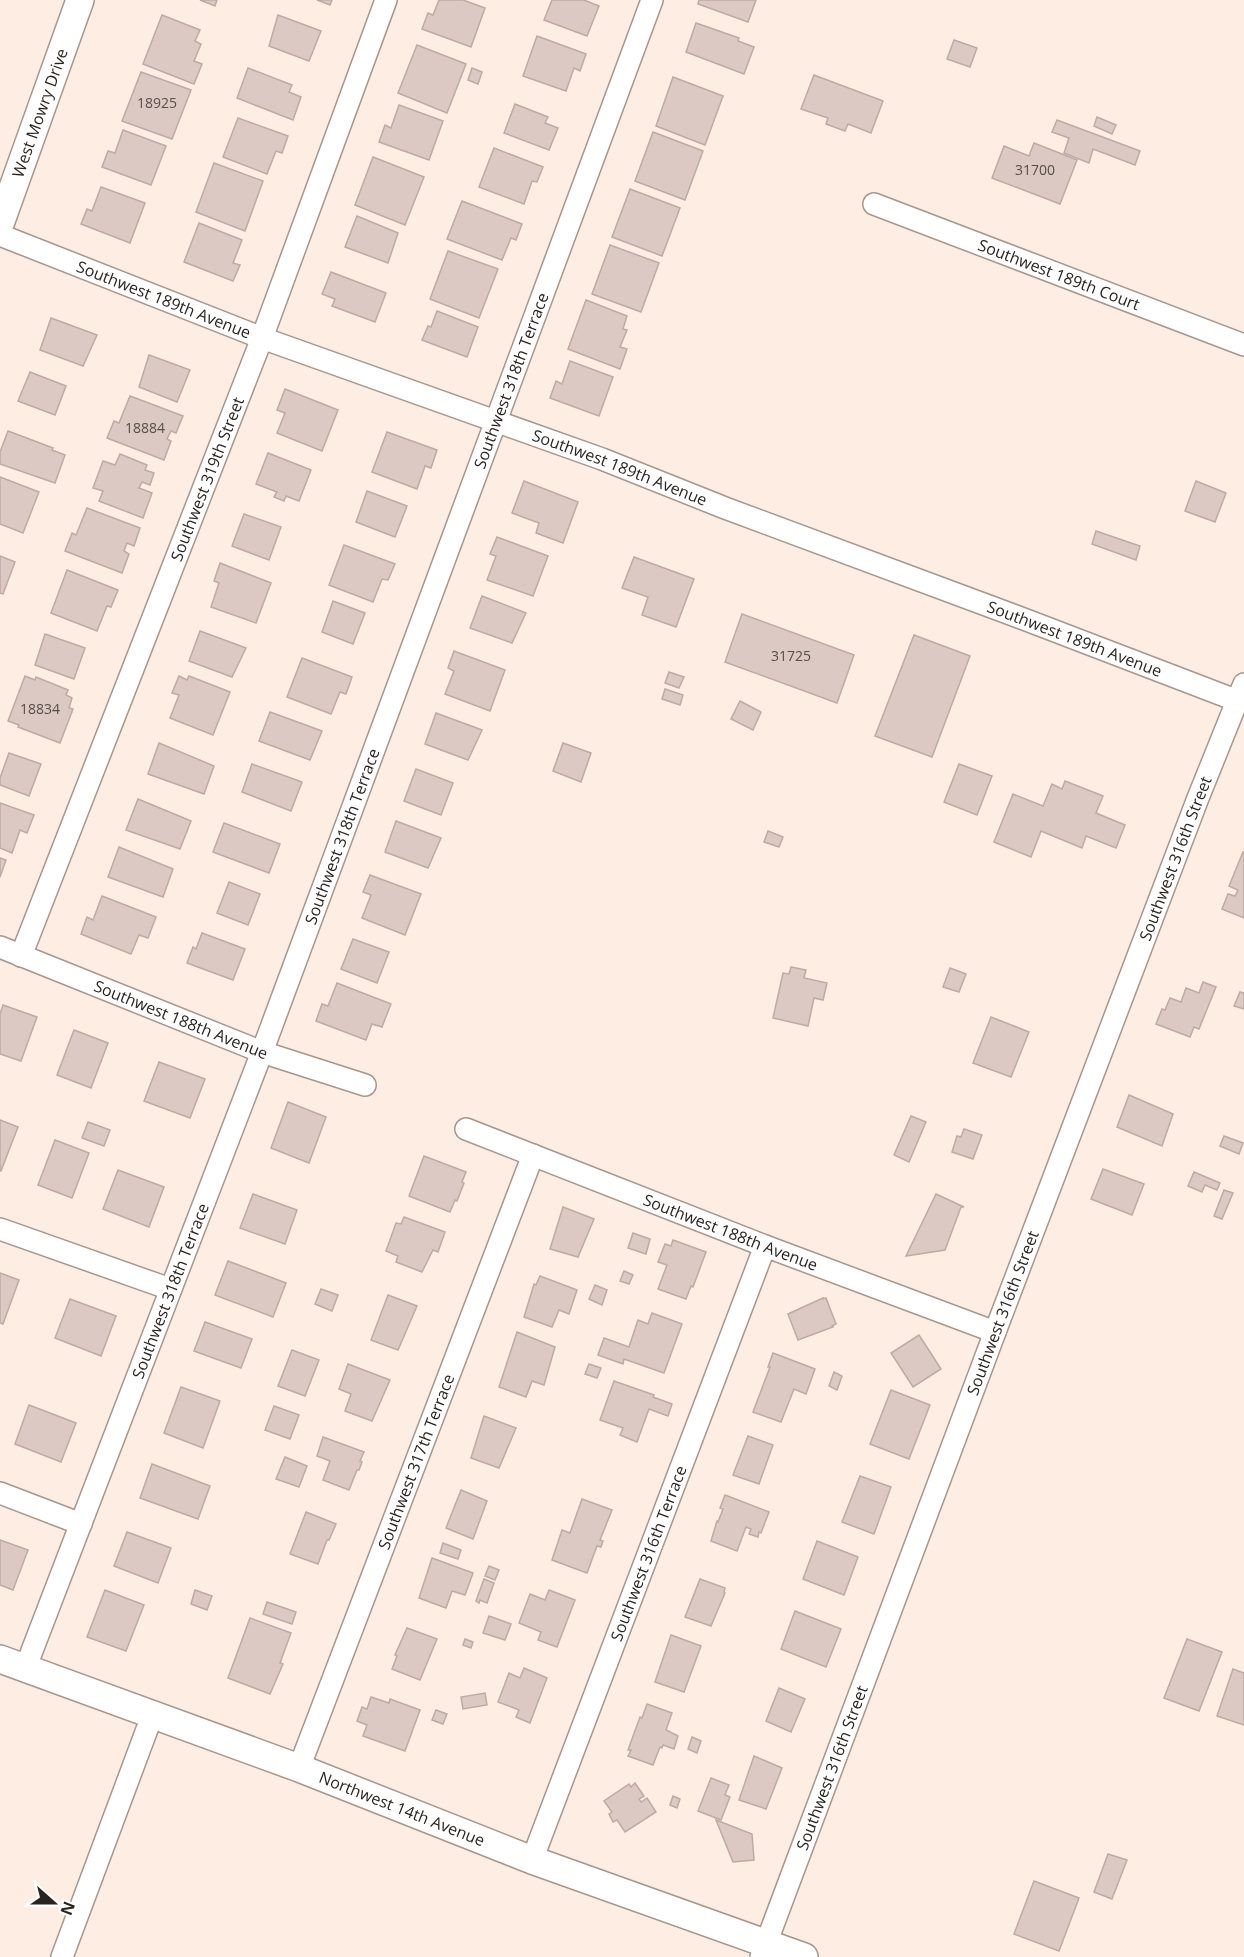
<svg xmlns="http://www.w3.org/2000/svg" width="1244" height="1957" font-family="'Open Sans',sans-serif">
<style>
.building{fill:#ddc9c4;stroke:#beaaa5;stroke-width:1.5}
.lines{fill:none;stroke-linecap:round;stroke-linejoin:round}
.minor-casing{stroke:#a6968c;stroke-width:24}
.tertiary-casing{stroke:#a6968c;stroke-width:30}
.minor{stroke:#fff;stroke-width:21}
.tertiary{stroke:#fff;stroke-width:27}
.labels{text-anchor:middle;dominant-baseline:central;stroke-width:6;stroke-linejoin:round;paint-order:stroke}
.number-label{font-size:14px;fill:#574d49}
.street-label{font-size:16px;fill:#2a2420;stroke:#fff}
</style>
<rect width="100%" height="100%" fill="#feede2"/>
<g class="building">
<polygon points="200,0 217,0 215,6"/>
<polygon points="317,0 332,0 330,5"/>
<polygon points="439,0 463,0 485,8 471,47 422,29 428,13 433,15"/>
<polygon points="552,0 584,0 599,6 587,36 544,20"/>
<polygon points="699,0 756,0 748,22 698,4"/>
<polygon points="162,15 200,30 195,41 201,44 194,61 202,64 194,84 143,64"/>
<polygon points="278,15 321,31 309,61 269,46"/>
<polygon points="696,23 739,38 738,41 754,47 744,74 686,52"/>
<polygon points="537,36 586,54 580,71 574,68 566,91 523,76"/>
<polygon points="954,40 977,48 970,67 947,59"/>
<polygon points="417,45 466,64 447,113 398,93"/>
<polygon points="248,68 292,85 289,92 301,97 293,120 237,98"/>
<polygon points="472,68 482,72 478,84 468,80"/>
<polygon points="141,72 191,90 172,139 122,121"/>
<polygon points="814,75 883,101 871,133 848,124 845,131 826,124 828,118 801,109"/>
<polygon points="673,77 723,96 705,145 656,126"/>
<polygon points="515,104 548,117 545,123 558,128 549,150 504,133"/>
<polygon points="399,105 443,121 429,160 379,142 385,125 391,128"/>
<polygon points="1097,117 1116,125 1112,134 1094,126"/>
<polygon points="238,118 288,136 282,153 276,151 267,174 223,157"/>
<polygon points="1057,120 1140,151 1135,165 1093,149 1089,163 1064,153 1069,138 1052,132"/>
<polygon points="123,130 166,146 151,185 102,167 108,151 115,153"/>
<polygon points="653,132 703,151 685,200 635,181"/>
<polygon points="1034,143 1077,160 1060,204 992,178 1004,146 1029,156"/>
<polygon points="494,148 543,167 537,182 532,181 524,204 479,187"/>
<polygon points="373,157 424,177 405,225 355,205"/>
<polygon points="214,163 263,181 245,231 196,212"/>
<polygon points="101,187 145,203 130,243 81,224 87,209 92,211"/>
<polygon points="630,189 680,208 662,256 612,237"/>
<polygon points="462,201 522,224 516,240 511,238 502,260 447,239"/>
<polygon points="357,216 398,233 388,263 345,247"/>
<polygon points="199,223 242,240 233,263 240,265 233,281 184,262"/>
<polygon points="610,245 659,263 641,312 592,294"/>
<polygon points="448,251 498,269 479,318 430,299"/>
<polygon points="331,272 386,293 375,322 332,306 335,299 322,294"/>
<polygon points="586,300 627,316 623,329 627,330 620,347 627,349 620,369 568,349"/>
<polygon points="437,311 478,327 467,357 422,340 428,326 431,327"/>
<polygon points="51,318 97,335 83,366 40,350"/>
<polygon points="149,355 190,370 177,402 139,387"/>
<polygon points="570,361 613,377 599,416 550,398 556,381 562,384"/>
<polygon points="30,372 66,386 55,415 18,401"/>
<polygon points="285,389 338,410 322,451 277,433 285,413 277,410"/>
<polygon points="130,396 183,416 176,433 171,431 167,439 171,441 164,460 107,438 114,421 119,423"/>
<polygon points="8,431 53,448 52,450 65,455 55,483 0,464 0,452"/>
<polygon points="387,432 437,450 431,468 425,466 417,489 372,472"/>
<polygon points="268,453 311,470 299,501 286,496 284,501 274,497 277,492 256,484"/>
<polygon points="120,454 147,465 145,470 154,473 150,485 142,482 139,488 152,493 143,518 99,501 103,491 93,488 103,461 115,465"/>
<polygon points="0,477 39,492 23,533 0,524"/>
<polygon points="524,481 578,502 563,543 536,533 539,523 512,513"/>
<polygon points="1196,481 1226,493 1215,522 1185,511"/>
<polygon points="367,491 407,506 395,537 356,522"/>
<polygon points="87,508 140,528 134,546 127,543 124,551 129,554 122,573 65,551 72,533 76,535"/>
<polygon points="244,514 281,527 269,560 232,546"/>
<polygon points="1096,531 1140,546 1136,560 1092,544"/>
<polygon points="497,537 548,556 533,596 487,580 496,556 490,554"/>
<polygon points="344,545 395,564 388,580 382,579 373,602 329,585"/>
<polygon points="0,556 15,562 3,594 0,593"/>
<polygon points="634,557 694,579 676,627 642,615 648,597 622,588"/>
<polygon points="220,563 271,583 256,623 211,607 219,583 214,581"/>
<polygon points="67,570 118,590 111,607 107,606 97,631 51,613"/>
<polygon points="482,596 526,613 512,643 470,628"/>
<polygon points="333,601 365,613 353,644 322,632"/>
<polygon points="742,614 854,655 837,703 725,662"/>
<polygon points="200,631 246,648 232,677 189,661"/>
<polygon points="45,634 85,648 74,679 35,665"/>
<polygon points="914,635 970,656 932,757 875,736"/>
<polygon points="454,651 505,670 490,711 445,694 454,671 448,668"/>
<polygon points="302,658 352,677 346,694 340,692 331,714 287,697"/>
<polygon points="669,672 684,677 679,688 665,683"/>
<polygon points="25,676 35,680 36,677 68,690 66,695 72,698 69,708 73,709 60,743 18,727 19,725 8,721"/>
<polygon points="179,676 187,680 189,676 230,692 213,735 170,718 179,695 172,693"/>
<polygon points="665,689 683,695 680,705 662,699"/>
<polygon points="740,701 761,712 753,730 731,719"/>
<polygon points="270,712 322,731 310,760 259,741"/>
<polygon points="436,713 482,730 468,760 425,744"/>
<polygon points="159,743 214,766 204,794 148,774"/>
<polygon points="563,743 591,753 581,782 553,771"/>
<polygon points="9,753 41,764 29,796 0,785 0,778"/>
<polygon points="252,764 302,782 291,811 242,792"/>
<polygon points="959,764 992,776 977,815 944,802"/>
<polygon points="416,769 453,783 441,815 404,801"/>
<polygon points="1065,781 1103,796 1096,813 1125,825 1116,848 1086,836 1082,848 1041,831 1031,857 994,842 1013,794 1043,806 1052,784 1062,789"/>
<polygon points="138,799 191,821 180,849 126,830"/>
<polygon points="0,803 34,815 27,833 20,830 12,853 0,848"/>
<polygon points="396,821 441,838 428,868 385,852"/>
<polygon points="224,823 280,844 269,873 213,852"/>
<polygon points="768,831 783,837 779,847 764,842"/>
<polygon points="119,847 173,869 163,897 108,877"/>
<polygon points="1243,852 1244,852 1244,918 1222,909 1228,894 1235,896 1238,890 1229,886"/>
<polygon points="0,858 6,860 0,877"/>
<polygon points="370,875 421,894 405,935 362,918 371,895 363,892"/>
<polygon points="229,882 260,894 248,925 217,913"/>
<polygon points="102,896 156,917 148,938 139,935 131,954 81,934 87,917 93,920"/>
<polygon points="202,933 245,949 233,980 187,963 193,947 196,949"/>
<polygon points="353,939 389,952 377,983 341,969"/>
<polygon points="791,967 806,970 804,978 827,983 823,1000 814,998 808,1026 773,1018 783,973 789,974"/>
<polygon points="950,968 966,974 959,992 943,987"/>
<polygon points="1203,982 1216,987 1199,1029 1194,1027 1190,1037 1156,1024 1162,1009 1165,1010 1170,998 1181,1002 1186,988 1199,993"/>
<polygon points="337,983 391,1004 382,1027 372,1024 366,1040 316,1021 322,1004 328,1006"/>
<polygon points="1240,992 1244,993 1244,1009 1234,1006"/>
<polygon points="3,1005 37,1017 21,1061 0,1054 0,1014"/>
<polygon points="991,1017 1029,1032 1011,1077 973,1063"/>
<polygon points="74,1030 108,1043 91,1088 57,1075"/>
<polygon points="159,1062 205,1079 190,1118 144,1101"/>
<polygon points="1129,1095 1173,1114 1162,1146 1117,1127"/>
<polygon points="288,1102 326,1117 309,1163 271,1148"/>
<polygon points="911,1116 926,1122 909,1162 894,1155"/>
<polygon points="0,1120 18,1127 1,1171 0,1171"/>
<polygon points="88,1122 110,1130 104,1146 82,1138"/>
<polygon points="964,1129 982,1135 973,1159 952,1152 957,1136 961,1137"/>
<polygon points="1224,1136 1243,1143 1239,1154 1220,1146"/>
<polygon points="55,1140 89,1153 72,1198 38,1185"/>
<polygon points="424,1156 466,1172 462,1182 464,1183 457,1201 455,1200 450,1212 409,1196"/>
<polygon points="1103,1169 1144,1184 1132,1215 1091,1199"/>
<polygon points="118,1170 164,1187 149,1227 103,1209"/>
<polygon points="1194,1172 1220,1183 1217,1190 1205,1185 1202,1192 1188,1186"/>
<polygon points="1224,1190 1233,1193 1222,1219 1214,1216"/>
<polygon points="253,1194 297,1210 285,1244 240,1228"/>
<polygon points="936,1194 964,1207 961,1207 945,1250 906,1256"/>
<polygon points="563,1207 594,1219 578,1257 550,1249"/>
<polygon points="404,1217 445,1232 438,1252 433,1250 422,1272 396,1262 398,1256 386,1251 396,1223 401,1224"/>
<polygon points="633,1233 650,1239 646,1254 628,1248"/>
<polygon points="673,1240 706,1252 693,1287 691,1286 686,1299 658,1289 667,1265 658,1262 665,1244 671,1246"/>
<polygon points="228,1261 286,1283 273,1317 215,1295"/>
<polygon points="624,1271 633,1275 629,1284 620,1281"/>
<polygon points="0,1273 19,1280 3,1324 0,1323"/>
<polygon points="540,1276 577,1290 569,1314 559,1310 552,1327 524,1317 534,1284 536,1285"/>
<polygon points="595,1285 607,1290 602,1305 589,1299"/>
<polygon points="321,1289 338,1295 332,1311 315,1304"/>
<polygon points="388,1295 417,1306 398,1350 371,1340"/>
<polygon points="823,1298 823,1299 826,1298 836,1324 832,1326 833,1327 798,1340 788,1314"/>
<polygon points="70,1299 116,1316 101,1356 55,1338"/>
<polygon points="652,1313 682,1324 664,1373 624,1359 623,1364 598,1355 604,1338 629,1347 638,1320 648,1324"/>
<polygon points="205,1322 252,1339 241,1368 194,1351"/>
<polygon points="517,1332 555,1347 544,1385 532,1381 526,1397 499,1387"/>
<polygon points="919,1335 941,1369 913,1387 891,1353"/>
<polygon points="292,1350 319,1360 305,1396 278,1386"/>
<polygon points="773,1353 815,1369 806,1394 794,1389 781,1422 753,1412 770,1367 768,1367"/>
<polygon points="348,1364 390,1380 372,1421 345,1411 351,1394 339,1389"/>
<polygon points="589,1364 601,1368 597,1378 585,1374"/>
<polygon points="834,1372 842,1376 837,1390 829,1386"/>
<polygon points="614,1381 654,1395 653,1397 672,1404 668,1416 649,1409 637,1442 620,1435 623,1428 600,1420"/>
<polygon points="181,1387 220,1401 203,1448 164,1433"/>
<polygon points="891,1390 930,1405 909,1459 870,1444"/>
<polygon points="29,1405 76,1423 61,1462 15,1444"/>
<polygon points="274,1406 299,1415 290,1439 265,1430"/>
<polygon points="484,1416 516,1428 499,1468 471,1458"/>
<polygon points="748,1436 773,1445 759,1484 733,1475"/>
<polygon points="323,1437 364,1452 360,1461 362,1462 359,1470 357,1470 349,1490 323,1480 330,1461 317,1456"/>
<polygon points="285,1457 307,1466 299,1487 276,1479"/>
<polygon points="152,1464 210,1486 198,1519 140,1498"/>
<polygon points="860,1476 891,1487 874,1534 842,1522"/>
<polygon points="461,1490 487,1501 473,1539 446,1528"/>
<polygon points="725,1495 769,1512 761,1533 759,1532 758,1537 749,1534 751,1529 746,1527 737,1551 711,1541 717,1521 718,1522 723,1509 720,1508"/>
<polygon points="582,1499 612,1510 600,1540 603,1541 601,1547 597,1546 587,1573 552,1560 562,1530 570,1533"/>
<polygon points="306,1512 336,1524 329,1540 327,1540 318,1564 290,1554"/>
<polygon points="127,1532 171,1548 158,1583 114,1566"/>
<polygon points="0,1540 28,1550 13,1590 0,1585"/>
<polygon points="817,1541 858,1557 844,1595 803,1579"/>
<polygon points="443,1543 461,1550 458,1559 440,1553"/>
<polygon points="432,1558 473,1573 465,1595 452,1591 446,1608 419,1598"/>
<polygon points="489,1566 499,1570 495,1580 485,1576"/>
<polygon points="484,1579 494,1583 487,1603 480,1600 479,1603 476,1601"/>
<polygon points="700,1579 725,1588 724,1592 725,1593 711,1626 685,1617"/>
<polygon points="105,1590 144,1605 126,1651 87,1637"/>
<polygon points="195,1590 212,1596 207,1610 191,1604"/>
<polygon points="549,1590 575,1600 557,1647 538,1640 541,1632 519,1623 530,1594 545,1600"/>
<polygon points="267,1602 296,1612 292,1624 263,1614"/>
<polygon points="795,1611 841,1629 826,1667 781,1649"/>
<polygon points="489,1616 511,1624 505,1640 483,1633"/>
<polygon points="250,1618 291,1633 280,1663 283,1664 270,1694 228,1678"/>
<polygon points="407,1628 437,1639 420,1680 392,1669 397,1656 395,1655"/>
<polygon points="671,1635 701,1646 684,1692 655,1682"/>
<polygon points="465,1639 473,1642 471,1648 463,1645"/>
<polygon points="1187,1639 1222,1652 1199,1711 1164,1698"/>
<polygon points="524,1668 547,1678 530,1723 516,1717 519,1710 498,1702 509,1673 520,1678"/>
<polygon points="1233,1669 1244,1673 1244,1725 1217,1716"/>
<polygon points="779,1688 805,1699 791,1732 766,1721"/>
<polygon points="485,1693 487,1705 463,1709 461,1697"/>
<polygon points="371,1697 389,1703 390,1699 420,1710 405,1751 363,1736 367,1725 357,1721 362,1707 367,1709"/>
<polygon points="647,1704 672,1713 666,1730 678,1736 674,1749 663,1745 662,1748 660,1747 653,1765 628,1756 631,1750 628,1750 640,1717 642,1718"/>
<polygon points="436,1710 447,1714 443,1724 432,1720"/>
<polygon points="692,1737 701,1741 697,1753 688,1749"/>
<polygon points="754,1756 782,1768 766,1809 739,1800"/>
<polygon points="711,1778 729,1785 725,1795 730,1797 721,1820 698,1811"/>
<polygon points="635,1783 644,1796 639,1799 641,1802 647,1798 656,1812 625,1832 617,1820 613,1822 609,1814 612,1812 604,1801 629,1784 631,1787"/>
<polygon points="673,1796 680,1799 677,1808 670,1805"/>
<polygon points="716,1820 752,1834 754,1860 733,1862"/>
<polygon points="1108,1854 1127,1860 1112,1899 1094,1892"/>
<polygon points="1034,1881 1079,1898 1059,1951 1014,1934"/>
</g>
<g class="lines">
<g class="minor-casing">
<g id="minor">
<path id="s1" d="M874 204 1244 345"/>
<path id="s2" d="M0 235 262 338 602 459 725 508 1021 618 1238 701"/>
<path id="s3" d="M0 947 262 1052 365 1085"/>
<path id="s4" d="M21 956 262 338 386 0"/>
<path id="s5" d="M466 1129 765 1246 995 1332"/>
<polyline points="0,1229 170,1289"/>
<polyline points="0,1493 81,1524"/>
<path id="s6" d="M25 1669 262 1052 652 0"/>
<path id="s7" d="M299 1768 533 1155"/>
<path id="s8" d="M532 1860 765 1246"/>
<polyline points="62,1957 152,1716"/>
<path id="s9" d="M761 1957 995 1332 1198 798 1244 684"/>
</g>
</g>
<g class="tertiary-casing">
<g id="tertiary">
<path id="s10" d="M0 224 80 0"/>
<path id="s11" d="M0 1659 299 1768 532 1860 804 1957"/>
</g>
</g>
<use href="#minor" class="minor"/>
<use href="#tertiary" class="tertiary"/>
</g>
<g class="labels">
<g class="number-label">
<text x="157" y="102">18925</text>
<text x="1035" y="169">31700</text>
<text x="145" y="427">18884</text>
<text x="791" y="655">31725</text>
<text x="40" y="708">18834</text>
</g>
<g class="street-label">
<text stroke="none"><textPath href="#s10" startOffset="118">West Mowry Drive</textPath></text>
<text stroke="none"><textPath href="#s1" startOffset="198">Southwest 189th Court</textPath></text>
<text stroke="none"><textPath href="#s2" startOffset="176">Southwest 189th Avenue</textPath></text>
<text stroke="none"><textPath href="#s6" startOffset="1377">Southwest 318th Terrace</textPath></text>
<text stroke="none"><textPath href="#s2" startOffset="662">Southwest 189th Avenue</textPath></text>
<text stroke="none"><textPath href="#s4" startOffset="512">Southwest 319th Street</textPath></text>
<text stroke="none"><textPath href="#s2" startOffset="1148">Southwest 189th Avenue</textPath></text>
<text stroke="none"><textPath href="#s6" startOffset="891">Southwest 318th Terrace</textPath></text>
<text stroke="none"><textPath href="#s9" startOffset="1174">Southwest 316th Street</textPath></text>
<text stroke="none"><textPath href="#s3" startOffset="195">Southwest 188th Avenue</textPath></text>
<text stroke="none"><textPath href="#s5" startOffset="284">Southwest 188th Avenue</textPath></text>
<text stroke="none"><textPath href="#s6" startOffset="405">Southwest 318th Terrace</textPath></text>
<text stroke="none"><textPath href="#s9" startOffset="688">Southwest 316th Street</textPath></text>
<text stroke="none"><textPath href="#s7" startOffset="328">Southwest 317th Terrace</textPath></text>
<text stroke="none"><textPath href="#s8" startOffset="328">Southwest 316th Terrace</textPath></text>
<text stroke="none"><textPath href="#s9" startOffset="202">Southwest 316th Street</textPath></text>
<text stroke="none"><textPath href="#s11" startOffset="429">Northwest 14th Avenue</textPath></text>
</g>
</g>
<g transform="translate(54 1903) rotate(111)" stroke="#ffffff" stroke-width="4.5" paint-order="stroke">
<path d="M0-4.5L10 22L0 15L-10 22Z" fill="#2a2420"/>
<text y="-9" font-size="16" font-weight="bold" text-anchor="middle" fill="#2a2420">N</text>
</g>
</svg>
